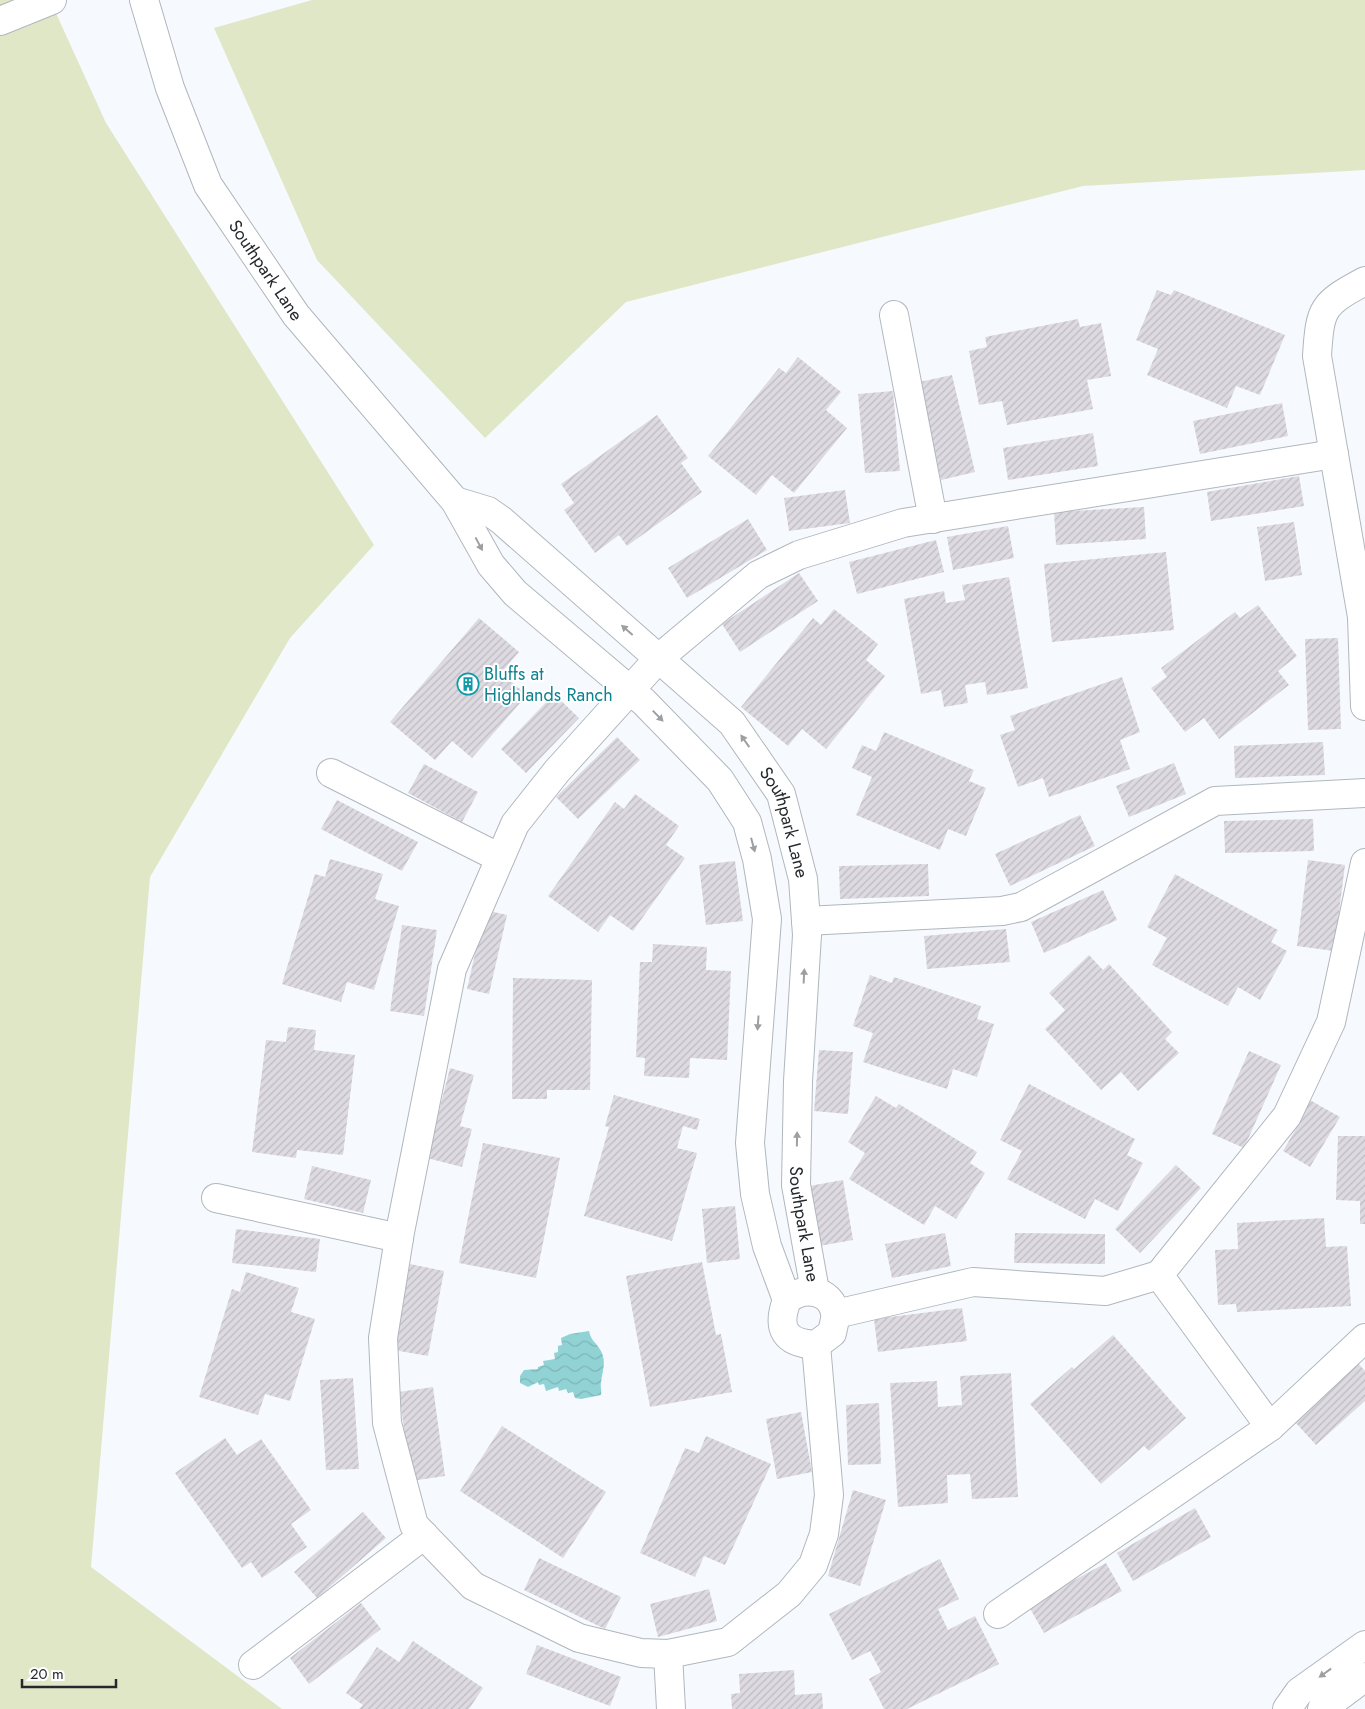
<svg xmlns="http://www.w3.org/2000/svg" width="1365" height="1709" font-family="Jost,sans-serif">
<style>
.green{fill:#e0e7c7}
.water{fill:url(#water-waves)}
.building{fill:url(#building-hatch)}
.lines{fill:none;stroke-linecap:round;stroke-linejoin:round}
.minor-casing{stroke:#b0b7bd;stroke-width:30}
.major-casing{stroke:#b0b7bd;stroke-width:30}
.highway-casing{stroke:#b0b7bd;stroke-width:30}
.minor{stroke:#fff;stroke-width:28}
.major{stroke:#fff;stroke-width:28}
.highway{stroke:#fff;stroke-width:28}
.oneway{fill:#9d9fa0}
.labels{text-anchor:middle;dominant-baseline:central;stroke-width:4;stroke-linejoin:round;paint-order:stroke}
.street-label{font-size:18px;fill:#26292c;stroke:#fff}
.culture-label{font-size:18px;fill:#0d838f;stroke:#fff;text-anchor:start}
</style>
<defs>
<pattern id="water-waves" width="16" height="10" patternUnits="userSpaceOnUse" patternTransform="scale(1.25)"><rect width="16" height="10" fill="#91d3d5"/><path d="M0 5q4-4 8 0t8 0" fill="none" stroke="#7db5b7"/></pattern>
<pattern id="building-hatch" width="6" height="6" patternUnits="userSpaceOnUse" patternTransform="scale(1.25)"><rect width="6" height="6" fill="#dedae2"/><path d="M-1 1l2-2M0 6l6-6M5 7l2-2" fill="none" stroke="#bebbc2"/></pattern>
</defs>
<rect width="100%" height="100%" fill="#f6fafe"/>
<g class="green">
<polygon points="0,0 50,0 106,123 374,545 290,638 150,877 91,1567 282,1709 0,1709"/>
<polygon points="312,0 1365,0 1365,170 1083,186 626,302 485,438 317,260 214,28"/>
</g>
<path class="water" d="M589 1331C591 1341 596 1342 601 1351 607 1363 602 1371 601 1383 600 1387 602 1390 601 1395L581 1399 575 1398 573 1392 568 1393 566 1389 559 1391 558 1387 546 1391 544 1384 539 1385 538 1382 528 1387 520 1383V1376L524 1370 538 1369V1367L544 1365 543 1361 555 1359 554 1353 558 1352V1346L562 1345 561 1338 570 1334Z"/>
<g class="building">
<polygon points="1157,290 1171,295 1174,290 1285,335 1260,395 1236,386 1227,408 1147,375 1158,349 1136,340"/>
<polygon points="1078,319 1080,327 1101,323 1111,376 1087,380 1093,409 1007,425 1002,401 979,405 969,351 987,347 985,337"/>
<polygon points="798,357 841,392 826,410 847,428 794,493 772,475 756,495 708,456 779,368 786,373"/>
<polygon points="952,375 975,472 941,480 919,382"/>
<polygon points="893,391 900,471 865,473 858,394"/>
<polygon points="1282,403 1288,436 1200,454 1193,421"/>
<polygon points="657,415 688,458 681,463 702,492 627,546 619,535 595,553 564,510 574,503 561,484"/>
<polygon points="1093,433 1098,466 1008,480 1003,448"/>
<polygon points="1299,476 1304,506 1211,521 1207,492"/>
<polygon points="845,490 850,523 789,531 784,498"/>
<polygon points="1144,507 1146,539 1056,545 1054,512"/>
<polygon points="748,519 767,550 687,598 668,568"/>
<polygon points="1294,522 1302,575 1265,581 1257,527"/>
<polygon points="1008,526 1014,558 953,570 947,537"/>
<polygon points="936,540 944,572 857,594 849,562"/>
<polygon points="1166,552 1174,630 1052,642 1044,564"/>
<polygon points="799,573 818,601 740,652 722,624"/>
<polygon points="1009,577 1028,688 987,695 985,682 965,685 968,703 944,707 941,690 921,694 904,599 944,591 946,603 965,600 962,585"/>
<polygon points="1258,605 1297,656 1278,671 1289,685 1219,739 1204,718 1185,732 1151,688 1167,677 1161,668 1235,612 1240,618"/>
<polygon points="834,609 878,644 866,660 885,676 826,749 802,729 788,746 741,707 813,618 821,625"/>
<polygon points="479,618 519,652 501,673 527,695 472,758 452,741 435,760 390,722"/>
<polygon points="1338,638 1341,729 1308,730 1305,639"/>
<polygon points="1122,677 1140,732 1120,740 1130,769 1049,797 1043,778 1018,787 1000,735 1015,730 1010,716"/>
<polygon points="554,694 579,718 526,773 501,749"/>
<polygon points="884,732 974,770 969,781 986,788 966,836 948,829 940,850 856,815 872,777 852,768 862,745 876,751"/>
<polygon points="617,737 640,760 578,819 556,797"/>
<polygon points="1323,742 1325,775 1235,778 1234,746"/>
<polygon points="1174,763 1186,794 1129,817 1116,786"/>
<polygon points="424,764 478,792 462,822 408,793"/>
<polygon points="635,794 679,826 666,845 685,858 633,931 610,915 598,932 548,896 615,802 624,809"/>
<polygon points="337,800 418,842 402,871 321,829"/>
<polygon points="1080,815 1095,846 1010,886 995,854"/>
<polygon points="1313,819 1314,851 1225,853 1224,821"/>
<polygon points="330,859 383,874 375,899 399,906 374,990 347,982 341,1002 282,984 315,874 325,877"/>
<polygon points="1308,860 1345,865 1334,951 1297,946"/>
<polygon points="735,861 743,921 706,925 699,865"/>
<polygon points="928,864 929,896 840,899 839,866"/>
<polygon points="1175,874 1278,930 1271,942 1287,951 1260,1000 1238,987 1228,1006 1152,965 1167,938 1147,927"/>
<polygon points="1103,890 1117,920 1044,953 1031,922"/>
<polygon points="485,910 507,915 489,994 467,989"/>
<polygon points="402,925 437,930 424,1016 390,1011"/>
<polygon points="1006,929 1010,962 927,969 924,936"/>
<polygon points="653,944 707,947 706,970 731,971 727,1060 690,1058 689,1078 644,1076 645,1058 636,1057 640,962 652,962"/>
<polygon points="1089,955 1103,970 1109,964 1172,1032 1165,1039 1179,1053 1138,1091 1121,1072 1101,1090 1045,1029 1065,1010 1049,993"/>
<polygon points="870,975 892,983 894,977 981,1006 977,1019 994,1024 977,1077 953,1069 947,1089 863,1062 873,1033 853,1026"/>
<polygon points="513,978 592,980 590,1090 547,1090 547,1099 512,1099"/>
<polygon points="288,1027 316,1030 314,1050 355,1055 343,1155 297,1150 296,1158 252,1152 266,1040 286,1042"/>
<polygon points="819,1050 853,1052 848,1114 814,1111"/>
<polygon points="1249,1051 1281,1065 1244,1148 1212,1134"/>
<polygon points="450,1068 474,1075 460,1126 472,1129 462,1167 427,1158"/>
<polygon points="1029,1084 1135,1139 1127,1155 1143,1163 1118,1211 1095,1199 1085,1219 1007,1179 1022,1151 1000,1140"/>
<polygon points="614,1095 700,1119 697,1130 683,1126 677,1148 697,1153 672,1241 584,1216 609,1127 605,1126"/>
<polygon points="876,1096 896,1108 899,1104 977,1152 970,1163 985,1173 956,1219 935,1206 924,1225 849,1179 865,1153 848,1142"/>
<polygon points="1308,1099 1340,1117 1310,1167 1283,1151 1296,1129 1292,1127"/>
<polygon points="1338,1136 1365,1136 1365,1224 1360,1224 1360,1201 1336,1200"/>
<polygon points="483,1143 560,1158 536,1278 459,1263"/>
<polygon points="1176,1165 1201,1188 1140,1253 1115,1229"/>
<polygon points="312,1166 371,1180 363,1213 304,1199"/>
<polygon points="843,1180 853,1240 819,1246 809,1186"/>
<polygon points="735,1206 740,1259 707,1263 702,1209"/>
<polygon points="1324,1218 1326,1247 1347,1246 1351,1306 1237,1312 1236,1304 1218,1305 1215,1250 1238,1249 1237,1223"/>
<polygon points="236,1229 320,1239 316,1272 232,1263"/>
<polygon points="945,1233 951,1266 892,1278 885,1244"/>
<polygon points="1015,1233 1105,1234 1105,1264 1014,1263"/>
<polygon points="702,1262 716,1335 721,1334 732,1392 650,1407 626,1276"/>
<polygon points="410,1264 444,1271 428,1356 394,1350"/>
<polygon points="246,1272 299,1288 291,1312 315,1319 290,1401 265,1394 258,1415 199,1397 232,1289 240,1292"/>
<polygon points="962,1308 967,1341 878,1352 874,1319"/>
<polygon points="1113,1335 1186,1418 1149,1451 1144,1446 1101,1484 1030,1404 1072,1367 1074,1369"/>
<polygon points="1358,1363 1365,1371 1365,1401 1316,1445 1294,1421"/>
<polygon points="1011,1373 1018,1497 972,1499 970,1474 947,1475 948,1503 898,1507 890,1383 937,1381 938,1407 962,1405 960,1376"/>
<polygon points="353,1378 359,1469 326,1470 320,1380"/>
<polygon points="433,1387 445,1476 411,1481 399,1392"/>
<polygon points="879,1403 881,1464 848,1465 846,1405"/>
<polygon points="801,1412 812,1472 777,1479 766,1419"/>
<polygon points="502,1426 606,1492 563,1558 460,1491"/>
<polygon points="706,1436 771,1464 725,1565 704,1556 695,1577 640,1553 685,1448 699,1453"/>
<polygon points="225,1438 237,1455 261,1439 311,1510 291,1524 307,1547 262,1578 251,1562 242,1568 175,1473"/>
<polygon points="853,1490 886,1500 860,1586 828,1576"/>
<polygon points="1195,1508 1211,1537 1133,1581 1117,1553"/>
<polygon points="363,1512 386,1538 317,1598 294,1572"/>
<polygon points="539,1558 621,1597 605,1629 524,1590"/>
<polygon points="940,1559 959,1599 938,1609 948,1630 975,1616 999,1664 907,1709 884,1709 869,1679 881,1672 870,1651 852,1660 829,1614"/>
<polygon points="1106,1563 1122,1591 1044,1633 1028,1605"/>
<polygon points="709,1589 717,1621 658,1637 650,1604"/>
<polygon points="361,1603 381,1629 309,1684 290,1658"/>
<polygon points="413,1641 483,1688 469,1709 359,1709 363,1705 346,1693 377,1647 399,1662"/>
<polygon points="537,1645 621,1677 610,1706 526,1674"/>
<polygon points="794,1670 795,1695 822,1693 823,1709 732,1709 731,1694 740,1693 739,1674"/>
</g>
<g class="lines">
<g class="minor-casing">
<g id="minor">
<path id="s1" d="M144 0 170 88 208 185 296 315 455 501 491 565 515 593 644 702 720 780 747 822 757 859 767 919 750 1143 755 1194 767 1246 787 1300C776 1329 785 1343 816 1345L832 1333C833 1327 836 1318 835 1313 831 1289 803 1286 787 1300"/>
<path d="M1365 281C1322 304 1320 308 1317 356L1362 617 1365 706"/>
<polyline points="894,315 933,519"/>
<path id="s2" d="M455 501 488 511 501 520 732 723 781 794 803 879 807 935 798 1081 796 1185 815 1291"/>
<polyline points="331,773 500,858"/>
<polyline points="806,921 1002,911 1021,907 1215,801 1365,793"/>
<polyline points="216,1198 399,1238"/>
<polyline points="1159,1275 1270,1427"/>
<polyline points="836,1314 973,1282 1105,1291 1159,1275 1287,1116 1331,1022 1365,863"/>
<polyline points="816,1345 829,1495 824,1534 813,1565 789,1594 728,1642 668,1654 641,1653 579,1638 473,1586 414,1525 387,1423 383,1338 400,1232 452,969 515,824 557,771 659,658 758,575 799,555 903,523 1334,454"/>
<polyline points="998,1614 1270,1427 1365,1338"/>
<polyline points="668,1654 671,1709"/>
<polyline points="253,1665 424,1535"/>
</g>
</g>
<g class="major-casing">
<polyline id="major" points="0,21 52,0"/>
</g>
<g class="highway-casing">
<g id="highway">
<polyline points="1287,1709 1299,1692 1365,1645"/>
<polyline points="1322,1709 1365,1677"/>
</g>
</g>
<use href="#minor" class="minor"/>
<use href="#major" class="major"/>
<use href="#highway" class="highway"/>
</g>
<defs><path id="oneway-solid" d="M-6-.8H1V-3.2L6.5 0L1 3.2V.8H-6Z" transform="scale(1.25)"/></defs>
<g class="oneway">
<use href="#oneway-solid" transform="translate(479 544) rotate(62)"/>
<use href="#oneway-solid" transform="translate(627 630) rotate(-139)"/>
<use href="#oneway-solid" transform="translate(658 716) rotate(46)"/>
<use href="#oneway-solid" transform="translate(745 741) rotate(-125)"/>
<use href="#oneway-solid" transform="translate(753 845) rotate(75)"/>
<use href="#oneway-solid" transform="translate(804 976) rotate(-87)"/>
<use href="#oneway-solid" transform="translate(758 1023) rotate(94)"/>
<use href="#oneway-solid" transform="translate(797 1139) rotate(-89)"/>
<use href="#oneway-solid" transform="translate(1325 1673) rotate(144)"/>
</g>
<defs>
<g id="building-ring" transform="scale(1.125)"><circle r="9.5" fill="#fff" stroke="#0f9aa8" stroke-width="1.5"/><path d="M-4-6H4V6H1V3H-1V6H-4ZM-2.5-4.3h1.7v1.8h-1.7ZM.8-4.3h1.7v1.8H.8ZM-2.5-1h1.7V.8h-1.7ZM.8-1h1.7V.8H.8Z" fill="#0f9aa8"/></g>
</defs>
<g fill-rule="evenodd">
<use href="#building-ring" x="468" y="684"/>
</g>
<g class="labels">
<g class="street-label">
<text stroke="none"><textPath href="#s1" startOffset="299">Southpark Lane</textPath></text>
<text stroke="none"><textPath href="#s2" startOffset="472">Southpark Lane</textPath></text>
<text stroke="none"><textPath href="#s2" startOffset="878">Southpark Lane</textPath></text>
</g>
<g class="culture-label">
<text x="484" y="674">Bluffs at<tspan x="484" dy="21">Highlands Ranch</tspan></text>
</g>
</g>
<path d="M22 1679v8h94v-8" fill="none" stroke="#26292c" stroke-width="2.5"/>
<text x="30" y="1679" font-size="15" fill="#26292c" stroke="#ffffff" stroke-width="4" paint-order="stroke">20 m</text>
</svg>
